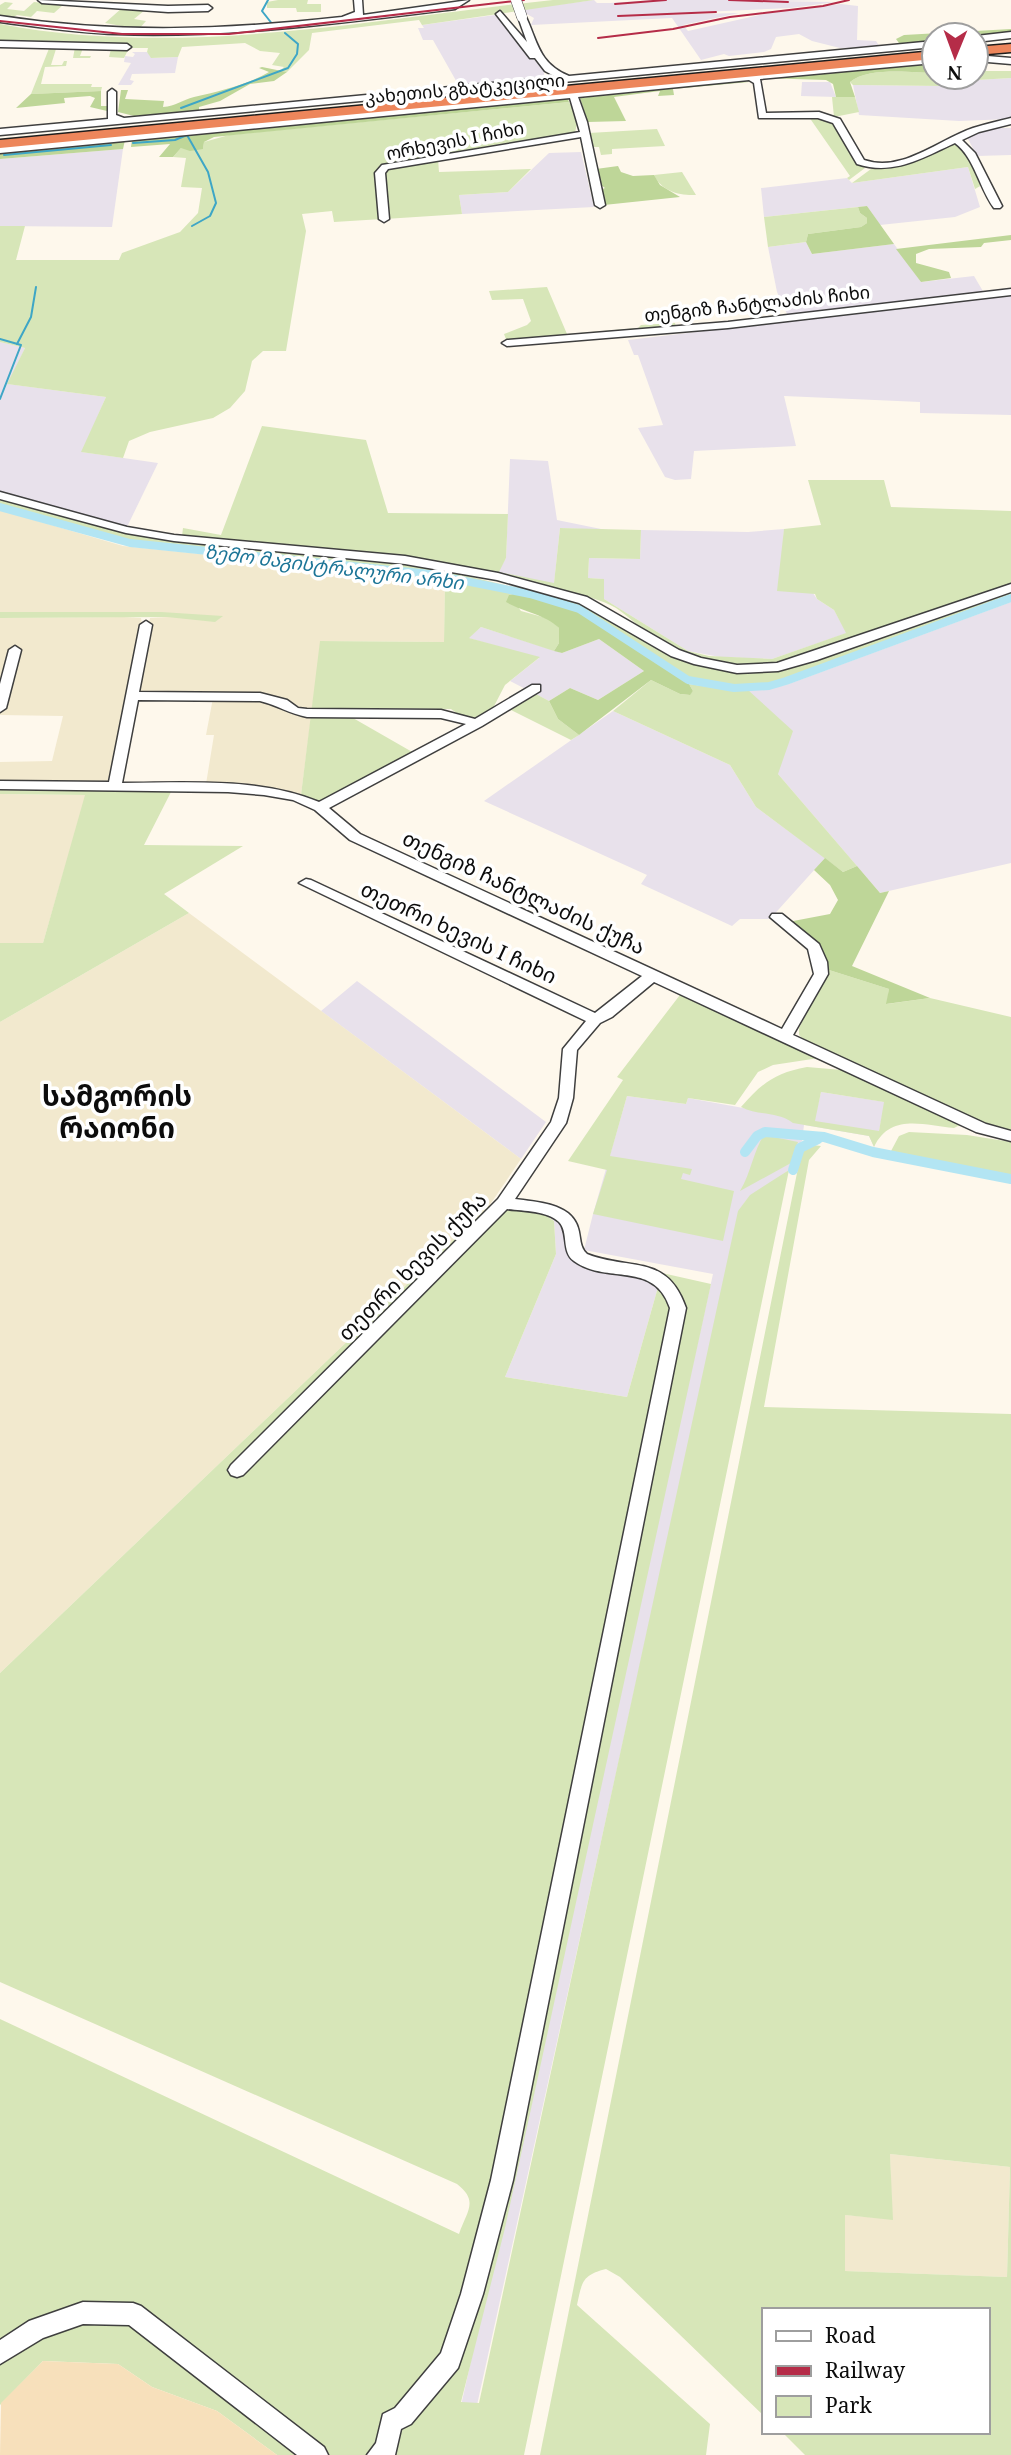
<svg xmlns="http://www.w3.org/2000/svg" width="1011" height="2455" font-family="'Noto Serif','Noto Sans Georgian',serif">
<style>
.industrial{fill:#e8e1eb}
.farmland{fill:#f2e9ce}
.green{fill:#d7e6b8;fill-rule:evenodd}
.forest{fill:#bed698}
.sand{fill:#f7e0bb}
.lines{fill:none;stroke-linecap:round;stroke-linejoin:round}
.stream{stroke:#3ea6c6;stroke-width:2}
.canal-far1{stroke:#b3e5f3;stroke-width:8}
.canal{stroke:#b3e5f3;stroke-width:10}
.minor-casing{stroke:#3f3f3f;stroke-width:3}
.highway-casing{stroke:#1d1d1d;stroke-width:3}
.minor{fill:#fff;fill-rule:evenodd}
.highway{fill:#ed865b;fill-rule:evenodd}
.rail{stroke:#b52c48;stroke-width:2}
.minor-bridge-casing{stroke:#3f3f3f;stroke-width:11;stroke-linecap:butt}
.minor-bridge{stroke:#fff;stroke-width:10}
.labels{text-anchor:middle;dominant-baseline:central;stroke-width:7;stroke-linejoin:round;paint-order:stroke}
.far-street-label{font-size:18px;fill:#0c0c0c;stroke:#fff}
.far-water-label{font-size:19px;font-style:italic;fill:#1c7597;stroke:#fff}
.street-label{font-size:21px;fill:#0c0c0c;stroke:#fff}
.district-label{font-size:28px;font-weight:bold;fill:#0c0c0c;stroke:#fff}
</style>
<rect width="100%" height="100%" fill="#fef8ec"/>
<g class="industrial">
<polygon points="594,0 597,3 610,3 653,0 828,0 777,1 835,2 791,8 613,16 739,13 683,25 688,31 769,13 841,4 858,6 857,40 876,41 880,47 840,48 812,41 799,34 776,37 771,49 764,52 729,56 724,54 701,60 672,18 531,25 534,18 525,13 524,9"/>
<polygon points="495,15 544,71 544,75 536,79 459,86 433,40 423,40 418,28 424,28 422,25"/>
<polygon points="132,52 147,52 152,58 178,57 175,73 132,74 130,80 134,81 131,85 118,85 131,63 124,62 125,56 133,57 135,54"/>
<polygon points="1011,78 1011,119 959,121 859,115 853,85 942,86 941,82"/>
<polygon points="802,82 830,82 836,97 801,96"/>
<polygon points="993,128 1011,128 1011,155 977,156 967,137"/>
<polygon points="123,149 112,227 0,226 0,159"/>
<polygon points="581,152 594,207 462,214 459,195 508,192 549,153"/>
<polygon points="968,167 980,207 955,217 880,225 867,206 764,217 761,188 847,178 852,183"/>
<polygon points="806,242 812,254 894,244 921,282 974,276 984,293 788,316 777,292 768,247"/>
<polygon points="1011,295 1011,415 920,413 920,402 784,396 796,446 694,451 691,479 675,480 665,477 638,428 663,425 638,355 634,355 628,340"/>
<polygon points="0,342 25,348 8,384 106,397 82,452 158,463 126,529 0,495"/>
<polygon points="510,459 548,461 557,520 606,530 560,528 554,584 498,572 506,558"/>
<polygon points="784,529 783,548 817,599 834,610 847,633 772,659 720,657 688,651 604,599 603,579 588,578 589,558 640,559 641,530 748,532"/>
<polygon points="1011,602 1011,863 880,893 778,774 748,690 786,685"/>
<polygon points="481,627 562,653 599,639 644,671 598,700 570,688 549,701 510,681 539,658 468,638"/>
<polygon points="613,711 730,765 756,807 825,858 770,919 740,919 732,926 641,884 647,875 484,801"/>
<polygon points="357,981 546,1122 521,1159 321,1011"/>
<polygon points="821,1092 885,1102 879,1131 874,1147 869,1136 804,1125 802,1141 793,1150 789,1170 745,1202 739,1215 466,2455 450,2455 713,1274 584,1250 593,1214 627,1096 686,1104 688,1098 814,1121"/>
<polygon points="545,1215 556,1218 566,1227 582,1255 662,1273 627,1397 505,1377 556,1254 554,1221"/>
</g>
<g class="farmland">
<polygon points="0,510 123,546 445,579 444,642 321,641 301,795 260,788 206,784 214,735 206,735 213,698 134,695 150,618 167,617 161,612 0,612"/>
<polygon points="124,617 141,618 142,624 108,782 0,783 0,762 52,761 63,716 0,715 0,618"/>
<polygon points="0,794 86,795 43,943 0,943"/>
<polygon points="189,913 521,1159 489,1206 0,1673 0,1022"/>
<polygon points="890,2154 1010,2167 1007,2277 844,2271 845,2215 892,2219"/>
</g>
<g class="green">
<polygon points="278,0 308,0 307,4 321,4 321,12 297,12 296,8 267,8 267,2"/>
<path d="M553 0H594L422 25 419 20 312 33 309 50 287 72 280 71 284 67 272 65 280 53 260 51 245 43 182 47 178 57 151 58 147 52 148 48H129L124 58 109 57 111 49 83 48 80 56H91L90 58H73L75 47 0 43V24C183 59 371 19 553 0Z"/>
<polygon points="5,2 13,3 7,9 24,11 34,2 63,5 54,13 37,11 31,17 17,15 10,19 0,17 0,5"/>
<polygon points="122,8 145,10 134,19 146,21 139,29 105,23"/>
<polygon points="50,46 56,49 51,65 62,65 64,61 67,61 66,66 45,67 41,84 92,84 91,87 102,87 101,91 31,94"/>
<path d="M980 71H1011V78L942 82 943 86 853 85 850 82C867 67 911 72 934 73V77H976V72Z"/>
<polygon points="832,97 855,97 859,112 834,117"/>
<polygon points="569,102 578,118 575,133 383,166 382,219 334,222 332,211 302,214 306,231 286,351 263,351 252,361 245,391 230,408 213,418 150,432 129,441 123,458 81,452 106,397 7,384 25,348 0,342 0,226 25,226 16,260 119,260 122,253 180,232 198,213 202,188 181,187 186,158 173,157 181,148 203,149 204,142 229,135"/>
<polygon points="809,117 831,120 856,161 865,168 849,180 847,178 850,176"/>
<polygon points="657,129 665,146 612,149 612,154 601,155 599,147 590,147 589,133"/>
<polygon points="956,143 973,164 982,185 975,189 968,167 852,183 871,169 904,164"/>
<polygon points="438,159 439,172 531,169 508,192 459,195 462,214 385,219 383,172 390,168"/>
<path d="M682 172 696 195C680 196 661 191 654 175Z"/>
<polygon points="858,207 860,213 867,218 867,223 861,227 808,234 806,242 768,247 764,217"/>
<polygon points="547,287 567,334 638,328 641,325 675,323 676,327 507,342 504,334 527,325 531,321 523,299 492,300 489,291"/>
<path d="M262 426 366 440 388 513 508 514 506 558 499 572 554 583 560 528 641 530 640 559 589 558 588 578 604 579V599L688 651 709 656 772 659 846 633 834 610 817 599 815 594 777 591 784 529 821 525 808 480H884L891 507 1011 511V585L781 664C740 668 701 663 663 643 646 634 632 619 616 608 603 600 581 595 566 591 442 560 309 551 182 536L183 528 221 535Z"/>
<polygon points="0,500 212,546 387,561 440,569 508,586 534,589 580,602 676,659 737,672 835,654 1011,591 1011,594 796,675 770,683 735,685 736,690 748,690 793,731 778,774 857,866 843,872 756,807 730,765 613,711 651,680 680,694 689,695 693,691 689,684 729,690 729,685 699,683 686,677 579,607 541,595 431,573 133,542 0,504"/>
<polygon points="445,579 517,593 509,595 521,611 550,619 559,628 559,643 554,651 481,627 469,638 540,657 505,685 492,710 471,723 451,709 354,708 353,718 414,753 320,802 314,802 301,795 320,641 444,642"/>
<polygon points="0,612 161,612 223,616 215,622 167,617 0,618"/>
<polygon points="534,693 549,701 558,719 579,735 571,740 509,709"/>
<polygon points="0,789 171,792 144,845 243,846 164,894 189,913 0,1022 0,943 43,943 85,795 0,794"/>
<polygon points="829,970 889,989 887,1004 930,998 1011,1017 1011,1132 986,1126 806,1042 799,1035 799,1028"/>
<polygon points="683,991 819,1058 773,1065 758,1072 735,1105 688,1098 686,1104 627,1096 610,1156 692,1169 690,1175 683,1173 681,1179 734,1191 723,1241 593,1214 607,1170 568,1161 623,1080 617,1077"/>
<path d="M807 1067 842 1070 962 1124 954 1128C923 1125 890 1113 874 1147L869 1136 793 1123C777 1111 758 1116 741 1107 762 1083 775 1073 807 1067ZM821 1092 884 1102 879 1131 815 1121Z"/>
<polygon points="909,1132 967,1135 1011,1142 1011,1175 1002,1175 891,1151 899,1136"/>
<path d="M764 1135 798 1142 791 1163 740 1191C751 1173 754 1149 764 1135Z"/>
<path d="M812 1145 821 1146 809 1160 764 1407 1011 1414V2455H805L782 2432H988V2310H764V2416L620 2277 606 2269C582 2275 582 2282 577 2305L710 2424 706 2455H540L799 1163 803 1150ZM890 2154 1010 2167 1007 2277 845 2271V2215L893 2220Z"/>
<path d="M789 1170 524 2455H277L217 2411 152 2387 118 2364 43 2361 0 2405V2019L459 2234C467 2211 479 2201 457 2184L0 1982V1673L489 1206 545 1215 554 1221 556 1254 505 1377 627 1397 662 1273 711 1284 505 2228 461 2402 479 2403 738 1211 750 1195Z"/>
</g>
<g class="forest">
<polygon points="1011,29 1011,33 976,36 934,35 934,42 899,43 896,39 904,35"/>
<path d="M934 62V73C911 72 867 67 850 82L855 97H836L833 84 826 80 760 78Z"/>
<path d="M262 67 287 72 274 81 250 84 220 101 199 107V111L134 116 118 112 121 90H128L125 99 164 101 163 107C176 106 182 100 194 97 219 91 247 85 269 72L259 68Z"/>
<polygon points="745,81 749,82 673,89 674,95 658,96 660,91 614,97 626,121 588,122 580,98"/>
<polygon points="101,91 101,106 108,106 107,111 90,107 95,98 90,96 64,98 65,103 16,108 31,94"/>
<polygon points="567,97 569,102 214,137 204,142 203,149 190,151 181,148 173,157 159,157 170,144 131,147 132,139"/>
<polygon points="125,140 123,149 0,159 0,152"/>
<polygon points="618,166 621,172 633,176 654,175 660,185 680,197 604,205 600,190 605,188 601,185 596,169"/>
<polygon points="867,206 894,244 812,254 806,242 808,234 861,227 867,223 867,218 860,213 858,207"/>
<polygon points="1011,235 1011,240 984,243 981,247 929,249 916,254 916,263 949,272 951,278 921,282 896,249"/>
<path d="M517 593 562 605 586 616 689 684 693 691 690 695 680 694 651 680 579 735 558 719 549 701 570 688 598 700 644 671 599 639 562 653 554 651 559 643V628C545 614 523 612 506 602L509 595Z"/>
<polygon points="825,858 843,872 857,866 880,893 889,891 852,966 930,998 886,1004 889,989 829,970 818,944 788,922 830,914 838,900 830,885 814,870"/>
</g>
<polygon class="sand" points="43,2361 118,2364 152,2387 217,2411 277,2455 0,2455 1,2403"/>
<g class="lines">
<g class="stream">
<polyline points="268,0 262,11 273,25"/>
<polyline points="181,108 288,68 297,54 298,44 285,33"/>
<polyline points="133,143 175,140 187,135 208,172 216,203 210,216 192,226"/>
<polyline points="4,155 111,145"/>
<polyline points="0,339 21,345 0,399"/>
<polyline points="17,344 31,317 36,287"/>
</g>
<polyline class="canal-far1" points="0,507 130,543 430,574 530,594 579,609 688,680 734,688 769,686 786,681 1011,598"/>
<g class="canal">
<polyline points="745,1152 757,1136 765,1132 824,1137 873,1152 1011,1179"/>
<polyline points="793,1170 800,1148 818,1139"/>
</g>
<g class="minor-casing">
<g id="minor">
<polygon points="38,0 168,6 208,5 212,8 208,11 168,12 42,3"/>
<path d="M354 0H362L363 15 469 0 455 9C342 23 230 38 116 34 77 33 39 27 0 22V16C118 34 224 30 342 17L355 12Z"/>
<path d="M500 11 527 42 518 17 525 15C538 42 538 63 569 76L934 41V47L0 135V129L108 119V92L112 89 116 92V115L124 118 556 77 545 71 535 58H530L496 14Z"/>
<polygon points="1011,32 1011,38 976,42 976,36"/>
<polygon points="0,41 127,44 131,47 127,50 0,47"/>
<polygon points="976,55 1011,58 1011,64 976,61"/>
<path d="M934 57V63L760 79 766 113 819 112 840 119 864 160C902 173 938 140 973 128 985 124 999 121 1011 118V124L979 132 962 140 975 153 1002 206 1000 208H994C979 188 975 158 955 143 922 158 894 176 857 164L833 123 818 118H759L754 83 749 80 578 97 587 122 605 205 600 208 595 205 581 137 388 169 385 173 389 219 384 222 379 219 375 173 382 165 580 132 570 98 0 153V147Z"/>
<polygon points="1011,289 1011,295 728,328 507,346 502,343 507,340 728,322"/>
<polygon points="0,492 127,527 174,535 405,556 498,573 587,597 679,650 701,658 737,665 777,663 1011,584 1011,592 817,660 778,671 737,673 694,664 671,656 579,603 497,580 405,564 174,541 126,533 0,499"/>
<path d="M146 621 152 625 139 692 260 693 287 700 298 708 307 709 441 710 475 719 532 685H540V691L482 726 329 808 360 834 782 1029 814 974 808 949 770 917 772 914H782L819 944 827 962 828 974 793 1035 986 1124 1011 1131V1141L976 1132 654 982 612 1017 600 1023 577 1050 573 1098 566 1123 515 1199C536 1202 571 1203 578 1228 581 1237 579 1247 587 1254 630 1271 667 1253 686 1308L513 2180 483 2294 458 2368 411 2424 401 2429 395 2455H367L376 2443 383 2414 395 2408 441 2353 461 2294 491 2180 670 1308C654 1260 607 1285 574 1261 561 1252 569 1232 559 1222 547 1211 523 1211 507 1209L243 1475 237 1477 231 1475 228 1470 231 1465 498 1199 551 1122 559 1098 563 1049 586 1021 299 883 306 879 311 880 595 1013 642 976 350 840 315 810 293 800 264 795 228 792 0 789V781L109 782 140 625ZM138 700 260 701C277 705 290 714 307 717L441 718 466 724 319 802C258 777 187 783 122 783Z"/>
<polygon points="15,646 21,650 6,708 0,712 0,684 9,650"/>
<polygon points="83,2302 133,2303 141,2306 324,2447 328,2455 297,2455 129,2325 83,2324 43,2338 0,2364 0,2340 29,2321"/>
</g>
</g>
<g class="highway-casing">
<g id="highway">
<polygon points="1011,44 1011,52 976,55 976,47"/>
<polygon points="934,51 934,59 0,148 0,140"/>
</g>
</g>
<use href="#minor" class="minor"/>
<use href="#highway" class="highway"/>
<g class="rail">
<polyline points="729,0 788,2"/>
<polyline points="615,4 666,0"/>
<polyline points="618,16 716,12"/>
<polyline points="0,21 122,34 229,34 524,0"/>
<polyline points="598,38 673,29 730,17 823,6 849,0"/>
</g>
<g class="minor-bridge-casing">
<polyline id="minor-bridge" points="516,0 522,17"/>
</g>
<use href="#minor-bridge" class="minor-bridge"/>
</g>
<g class="labels">
<g class="far-street-label">
<text transform="translate(465 88) rotate(-5)">კახეთის გზატკეცილი</text>
<text transform="translate(455 140) rotate(-11)">ორხევის I ჩიხი</text>
<text transform="translate(757 303) rotate(-6)">თენგიზ ჩანტლაძის ჩიხი</text>
</g>
<g class="far-water-label">
<text transform="translate(334 567) rotate(7)">ზემო მაგისტრალური არხი</text>
</g>
<g class="street-label">
<text transform="translate(524 892) rotate(25)">თენგიზ ჩანტლაძის ქუჩა</text>
<text transform="translate(459 932) rotate(25)">თეთრი ხევის I ჩიხი</text>
<text transform="translate(412 1266) rotate(-45)">თეთრი ხევის ქუჩა</text>
</g>
<g class="district-label">
<text x="117" y="1095">სამგორის<tspan x="117" dy="32">რაიონი</tspan></text>
</g>
</g>
<rect x="762" y="2308" width="228" height="126" fill="#ffffff" stroke="#9e9e9e" stroke-width="2"/>
<rect x="776" y="2331" width="35" height="10" fill="#ffffff" stroke="#9e9e9e" stroke-width="2"/>
<text x="825" y="2343" font-size="21" fill="#0c0c0c">Road</text>
<rect x="776" y="2366" width="35" height="10" fill="#b52c48" stroke="#9e9e9e" stroke-width="2"/>
<text x="825" y="2378" font-size="21" fill="#0c0c0c">Railway</text>
<rect x="776" y="2396" width="35" height="21" fill="#d7e6b8" stroke="#9e9e9e" stroke-width="2"/>
<text x="825" y="2413" font-size="21" fill="#0c0c0c">Park</text>
<g transform="translate(955 56) rotate(181)"><circle r="33" fill="#ffffff" stroke="#9e9e9e" stroke-width="2"/>
<path d="M0-5L12 26L0 18L-12 26Z" fill="#b52c48"/>
<text y="-10" font-size="19" font-weight="bold" text-anchor="middle" fill="#0c0c0c">N</text>
</g>
</svg>
